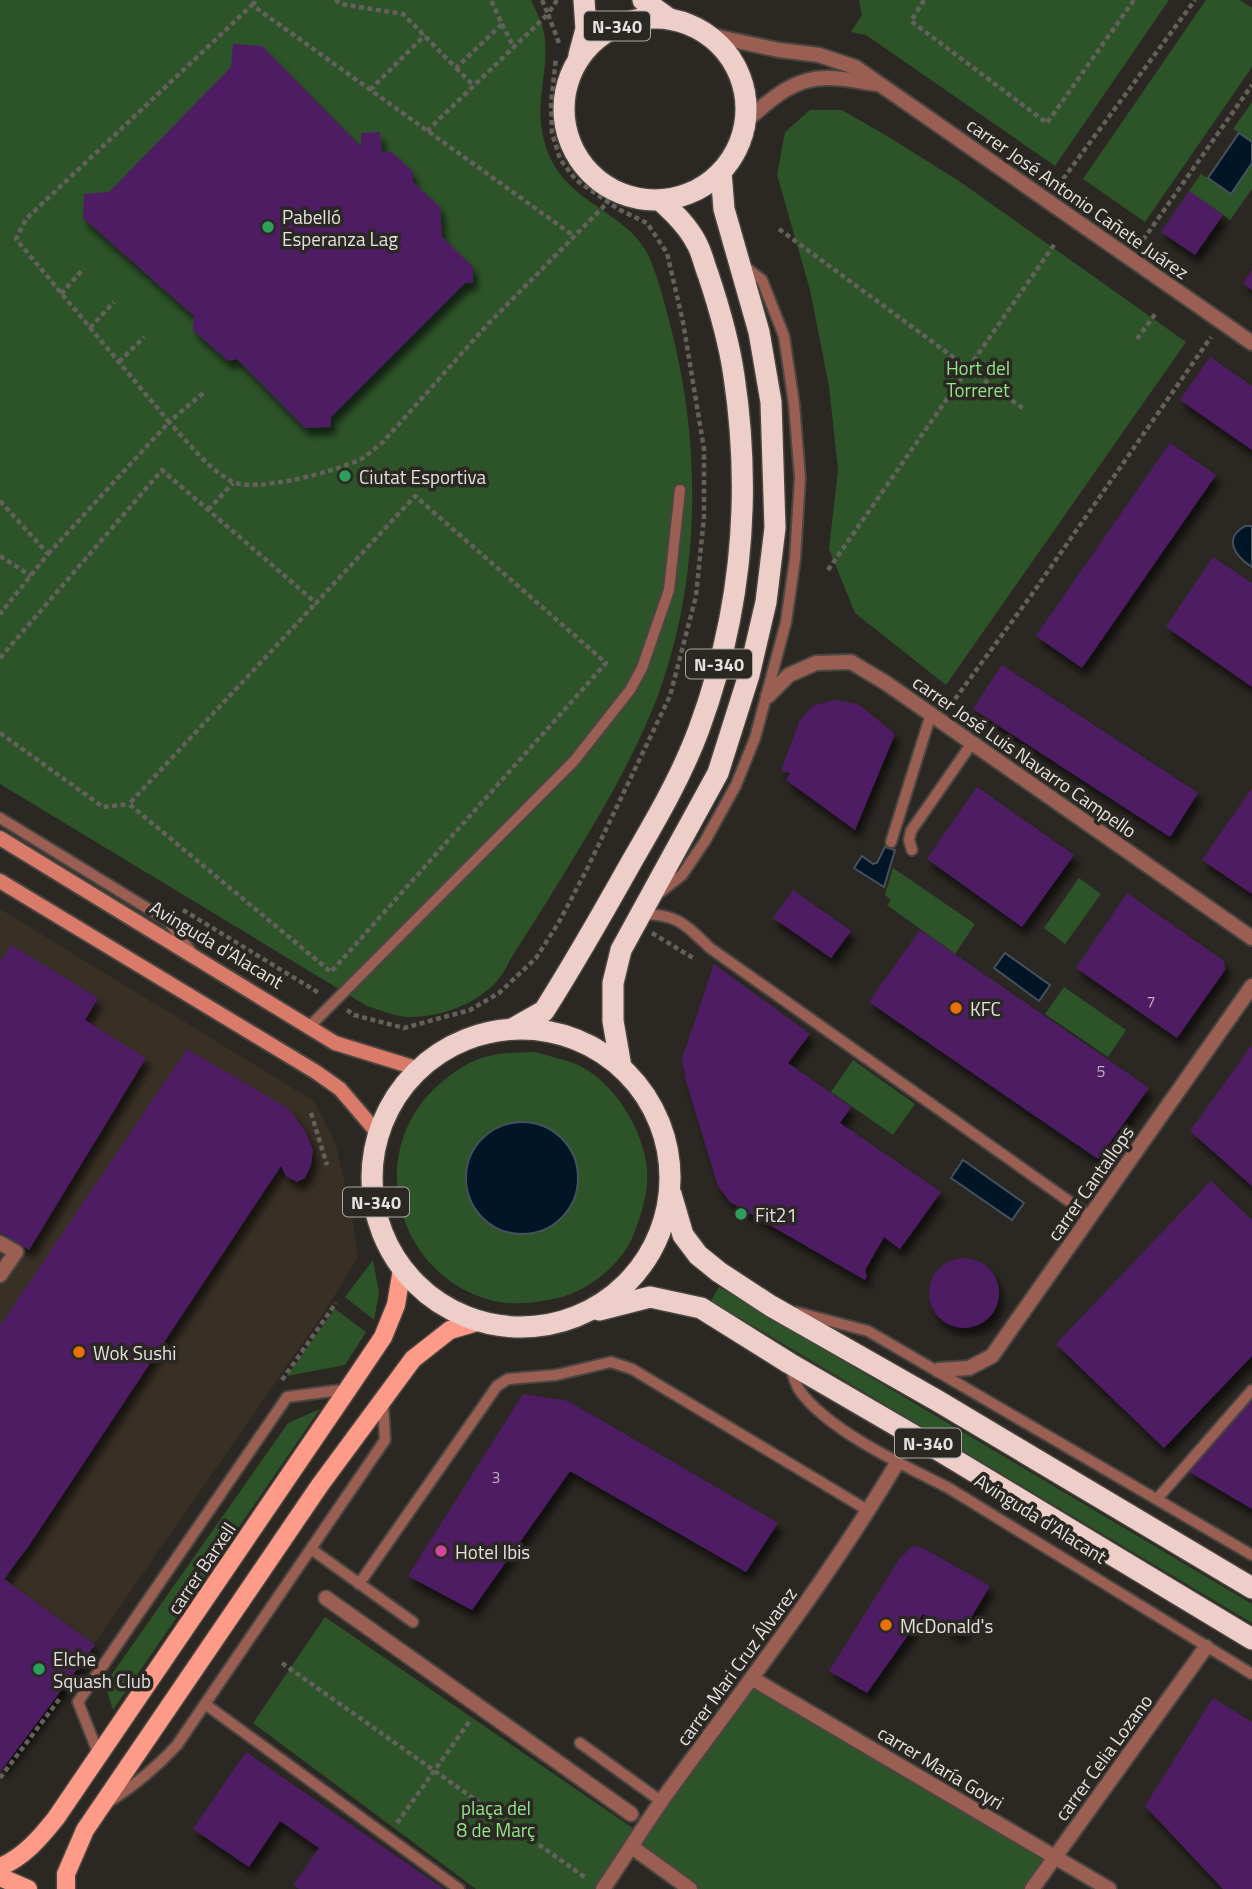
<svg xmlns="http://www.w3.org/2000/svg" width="1252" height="1889" font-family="'Titillium Web',sans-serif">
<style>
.built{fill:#382f25}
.green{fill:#2d5429;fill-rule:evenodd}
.water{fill:#001526;stroke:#44525d;stroke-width:2}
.building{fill:#4e1f63;filter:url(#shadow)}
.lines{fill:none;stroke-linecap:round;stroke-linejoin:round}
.lane-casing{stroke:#494540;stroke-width:14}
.street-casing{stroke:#494540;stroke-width:18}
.secondary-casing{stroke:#494540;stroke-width:18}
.primary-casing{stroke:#494540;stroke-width:21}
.highway-casing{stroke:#494540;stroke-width:24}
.path{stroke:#64605c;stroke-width:4.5;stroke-dasharray:5 3.5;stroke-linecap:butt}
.lane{stroke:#9a5e52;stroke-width:10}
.street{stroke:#9a5e52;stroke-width:14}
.secondary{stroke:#da7b69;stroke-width:14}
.primary{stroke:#fd9b88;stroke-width:18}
.highway{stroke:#edcec8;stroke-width:21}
.leisure-dot{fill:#2e9e5b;stroke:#2b2722;stroke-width:2.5}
.food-dot{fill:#e8710a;stroke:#2b2722;stroke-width:2.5}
.hotel-dot{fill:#d1479c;stroke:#2b2722;stroke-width:2.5}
.labels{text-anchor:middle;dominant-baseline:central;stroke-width:7;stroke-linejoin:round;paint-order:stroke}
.number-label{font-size:16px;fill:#beb0bf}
.shield{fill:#2b2722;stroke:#aca9a6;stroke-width:2}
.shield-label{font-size:18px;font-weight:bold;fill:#e4e1de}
.street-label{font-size:19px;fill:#e4e1de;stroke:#2b2722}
.poi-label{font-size:19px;fill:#e4e1de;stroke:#2b2722;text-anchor:start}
.park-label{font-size:19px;fill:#92e688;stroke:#2b2722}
</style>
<defs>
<filter id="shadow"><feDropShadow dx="4.5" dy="8" stdDeviation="3.5" flood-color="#0009"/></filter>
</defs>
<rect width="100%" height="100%" fill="#2b2722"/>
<polygon class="built" points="0,909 314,1101 336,1145 352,1215 358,1257 325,1311 60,1693 0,1772"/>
<g class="green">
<path d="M0 0H531C537 13 544 26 545 40 548 81 532 106 547 150 567 206 630 211 650 259 659 280 664 302 670 324 702 445 701 580 657 698 629 770 586 838 546 903 535 920 524 938 513 955 508 963 504 974 497 981 475 1005 441 1017 409 1017 396 1017 380 1010 367 1006L0 784Z"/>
<polygon points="859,0 1169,0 1055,166 866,35 851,32 862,15"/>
<polygon points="1206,0 1240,0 1252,8 1252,67 1145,222 1083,179"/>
<polygon points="1252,102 1252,142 1233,129"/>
<polygon points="810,110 842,110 887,136 959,181 1186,342 946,685 855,613 829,549 838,470 829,386 810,290 777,175 785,132"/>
<polygon points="1252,163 1252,189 1230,220 1189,191 1201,174 1231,194"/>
<polygon points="893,868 975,924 955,954 887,905 891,900 885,895"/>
<polygon points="1079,878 1101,894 1065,944 1044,928"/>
<polygon points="1064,987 1126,1030 1108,1057 1045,1014"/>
<path d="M535 1052C548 1056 563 1059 576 1064 614 1081 643 1129 647 1169 649 1193 641 1215 633 1236 621 1265 588 1291 558 1298 536 1303 512 1306 490 1300 397 1274 365 1156 434 1089 450 1074 470 1059 493 1055 506 1052 521 1053 535 1052ZM504 1125 472 1202C462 1163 469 1146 504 1125Z"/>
<polygon points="853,1060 915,1104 893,1135 831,1092"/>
<polygon points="373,1260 379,1293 374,1320 345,1297"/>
<polygon points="719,1287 1252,1604 1252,1623 711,1301"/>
<polygon points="335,1309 366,1332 345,1365 287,1376"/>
<polygon points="320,1409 113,1710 105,1684 288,1423"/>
<polygon points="325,1617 640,1833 653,1828 665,1797 753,1679 1055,1857 1032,1889 690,1889 632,1848 603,1889 476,1889 253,1723"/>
</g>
<g class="water">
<polygon points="1239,133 1252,142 1252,163 1231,194 1208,178"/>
<path d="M1245 526H1252V567C1236 557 1222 539 1245 526Z"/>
<polygon points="885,847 895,850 884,887 854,868 862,856 873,864 877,863"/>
<polygon points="1005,953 1050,985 1039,1001 994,968"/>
<circle cx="522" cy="1178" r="56"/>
<polygon points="963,1160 1024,1203 1012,1220 951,1178"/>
</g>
<g class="building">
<polygon points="233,44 262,46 361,147 361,133 380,132 382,152 392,152 413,172 413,182 440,207 442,237 473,267 473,283 465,283 331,417 331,427 305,428 237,359 228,361 193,330 194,316 83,218 84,194 109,192 231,67"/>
<polygon points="1189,191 1223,215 1195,255 1161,232"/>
<polygon points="1252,270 1252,290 1243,283"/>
<polygon points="1210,357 1252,386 1252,450 1180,400"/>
<polygon points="1170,443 1216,475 1082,668 1036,636"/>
<polygon points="1213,557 1252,583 1252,687 1166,627"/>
<polygon points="1002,665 1198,793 1170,837 973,709"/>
<polygon points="835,700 858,704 895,734 855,830 786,780 790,773 781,771 800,720 813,706"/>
<polygon points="977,787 1074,855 1022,927 927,859"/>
<polygon points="1252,788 1252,894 1202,860"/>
<polygon points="793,890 851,931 831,958 773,918"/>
<polygon points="1127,893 1224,961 1225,970 1177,1038 1076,968"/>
<polygon points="920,930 1149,1088 1098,1159 869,1002"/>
<polygon points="11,945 98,998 85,1020 146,1058 29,1250 0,1232 0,962"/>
<polygon points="714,964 810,1034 788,1063 851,1107 840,1123 941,1192 900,1249 884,1237 865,1270 867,1275 865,1280 730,1202 718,1186 686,1081 682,1059"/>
<polygon points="1252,1045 1252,1186 1190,1131"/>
<polygon points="187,1049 289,1109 305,1131 313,1150 311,1165 305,1178 297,1182 286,1176 281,1166 30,1544 4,1579 95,1645 0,1772 0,1326"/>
<polygon points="1211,1181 1252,1220 1252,1356 1164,1448 1056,1344"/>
<circle cx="964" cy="1293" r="35"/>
<polygon points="523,1394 568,1401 778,1523 746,1572 570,1471 472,1610 408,1576"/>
<polygon points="1252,1395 1252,1509 1186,1470"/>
<polygon points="913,1546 923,1548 990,1586 960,1636 923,1614 867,1693 829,1671 900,1558"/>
<polygon points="1213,1698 1252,1722 1252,1889 1223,1889 1145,1806"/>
<polygon points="246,1752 444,1889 299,1889 293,1885 319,1848 280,1821 249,1867 193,1829"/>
</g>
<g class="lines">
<g class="lane-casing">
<g id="lane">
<polyline points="0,818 168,921 192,953"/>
<polyline points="891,842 931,714"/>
<polyline points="912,850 909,840 911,831 972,743"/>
<polyline points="658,894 682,875 705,841 736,785 755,738 786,622 795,559 800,478 794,404 784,336 762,280 744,266"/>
<path d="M640 914C677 914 684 923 710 948L1090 1216"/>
<polyline points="309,1027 574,761 630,690 642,668 669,590 680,490"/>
<polyline points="796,1312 868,1331 1252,1555"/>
<path d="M790 1366C793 1374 795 1384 800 1391 829 1431 903 1465 947 1487L1252 1674"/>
<polyline points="1157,1499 1252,1390"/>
<polyline points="311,1549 413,1622"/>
<polyline points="359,1584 497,1386 508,1379 556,1375 611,1362 632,1369 869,1511"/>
<polyline points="205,1704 459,1889"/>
<polyline points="580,1743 658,1799 665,1797"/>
<polyline points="99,1755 78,1702 287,1397 348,1389"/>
<path d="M107 1803C134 1786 156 1768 177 1745L385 1440 383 1402"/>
</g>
</g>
<g class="street-casing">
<g id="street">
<polyline points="709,35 779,50 819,55 855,67 1252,343"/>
<path d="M745 122C769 101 792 78 826 78 843 77 860 82 877 84"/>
<polyline points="768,696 789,675 816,663 851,662 886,683 1252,938"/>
<polyline points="0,1243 16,1252 0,1275"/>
<polyline points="938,1370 969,1368 992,1356 1252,986"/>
<polyline points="326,1598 631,1814"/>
<polyline points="753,1679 1109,1889"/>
<polyline points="632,1847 690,1889"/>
<path d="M603 1889C624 1858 644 1826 665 1796 745 1686 828 1580 897 1463"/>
<polyline points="1032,1889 1206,1647"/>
</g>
</g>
<g class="secondary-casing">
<g id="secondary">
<polyline points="0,838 335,1043 419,1069"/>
<polyline points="0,881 316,1072 340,1089 375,1130"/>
</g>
</g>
<g class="primary-casing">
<g id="primary">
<path d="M0 1867C24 1857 40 1838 56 1818L348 1389 383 1337 396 1305 402 1269"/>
<polyline points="0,1877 28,1889"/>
<polyline points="66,1889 66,1874 85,1830 320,1485 413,1359 450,1330 477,1322"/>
</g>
</g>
<g class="highway-casing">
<g id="highway">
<polyline points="643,0 668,18"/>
<circle cx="655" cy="109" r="91"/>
<polyline points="579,55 586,29 584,0"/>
<path d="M512 1029 544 1011C575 962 604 911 632 861 657 818 682 775 699 729 741 615 752 496 734 376 729 341 719 307 708 274 704 264 702 253 697 244 688 226 674 213 660 200"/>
<circle cx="521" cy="1178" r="149"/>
<polyline points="621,1067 613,1021 613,983 621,950 718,773 749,675 766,602 775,528 771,402 759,332 724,209 721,172"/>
<polyline points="671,1194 683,1235 698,1255 719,1272 771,1306 938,1401 1252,1588"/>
<polyline points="599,1310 650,1297 701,1308 789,1363 925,1442 1252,1639"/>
</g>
</g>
<g class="path">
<polyline points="335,0 341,4 403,14 456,68 502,24 491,0"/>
<polyline points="557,0 548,14 559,43"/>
<polyline points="924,0 911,21 1047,123 1134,0"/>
<polyline points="252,5 257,0"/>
<circle cx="657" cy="109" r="98"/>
<polyline points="502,24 514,48"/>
<polyline points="456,68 474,86"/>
<polyline points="370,90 425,35"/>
<polyline points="427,131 548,14 542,0"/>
<polyline points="1063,179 1195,0"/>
<polyline points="779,229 1025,410"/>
<polyline points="1143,240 1252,85"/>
<polyline points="61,294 84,268"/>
<polyline points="90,328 114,302"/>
<polyline points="1137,339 1156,313"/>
<polyline points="119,362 144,337"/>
<path d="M203 393 169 422C188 442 207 468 231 481 254 494 337 471 361 459 368 455 375 448 382 443L487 325 608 202"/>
<polyline points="0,501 48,554 0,614"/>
<polyline points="208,510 233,483"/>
<polyline points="48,554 169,422 16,239 26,219 252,5 574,236"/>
<polyline points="0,556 31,576"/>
<polyline points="828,570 1056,242"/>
<polyline points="0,658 162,470 316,603 415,496 606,663 331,972 129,804 316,603"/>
<polyline points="955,699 1030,597 1211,337"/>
<polyline points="0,733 103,807 129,804"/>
<polyline points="183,910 319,993"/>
<polyline points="652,933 693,958"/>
<polyline points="347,1010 354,1015 404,1028 470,1010 499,993 536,958 559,922 586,871 670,696 696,596 704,517 704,449 683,322 667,253 647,223 618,209 576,180 560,159 552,133 551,103 556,58"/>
<polyline points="311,1113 327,1165"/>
<polyline points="282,1380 336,1303"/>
<polyline points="282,1663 586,1878"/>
<polyline points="0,1778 61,1697"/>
<polyline points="397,1823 469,1722"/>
</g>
<use href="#lane" class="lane"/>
<use href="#street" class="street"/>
<use href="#secondary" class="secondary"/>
<use href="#primary" class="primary"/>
<use href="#highway" class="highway"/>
</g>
<g class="leisure-dot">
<circle cx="268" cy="227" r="7"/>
<circle cx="345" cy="476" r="7"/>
<circle cx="741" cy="1214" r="7"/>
<circle cx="39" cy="1669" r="7"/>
</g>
<g class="food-dot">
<circle cx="956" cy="1008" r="7"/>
<circle cx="79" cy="1352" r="7"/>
<circle cx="886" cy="1625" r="7"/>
</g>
<circle class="hotel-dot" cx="441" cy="1551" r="7"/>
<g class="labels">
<g class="number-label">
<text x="1151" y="1001">7</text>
<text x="1101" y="1071">5</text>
<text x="496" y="1477">3</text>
</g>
<g class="shield">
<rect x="584" y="11.5" width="66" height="29" rx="5"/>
<rect x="686" y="649.5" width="66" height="29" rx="5"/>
<rect x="343" y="1187.5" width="66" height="29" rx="5"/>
<rect x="895" y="1428.5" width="66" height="29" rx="5"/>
</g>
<g class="shield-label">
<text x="617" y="26">N-340</text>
<text x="719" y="664">N-340</text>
<text x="376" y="1202">N-340</text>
<text x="928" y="1443">N-340</text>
</g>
<g class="street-label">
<text transform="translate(1078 198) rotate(35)">carrer José Antonio Cañete Juárez</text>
<text transform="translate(1025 756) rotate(35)">carrer José Luis Navarro Campello</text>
<text transform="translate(217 944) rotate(31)">Avinguda d'Alacant</text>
<text transform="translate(1090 1183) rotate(-55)">carrer Cantallops</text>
<text transform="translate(1041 1518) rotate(32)">Avinguda d'Alacant</text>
<text transform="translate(201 1568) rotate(-56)">carrer Barxell</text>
<text transform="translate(736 1666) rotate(-54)">carrer Mari Cruz Álvarez</text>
<text transform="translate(1103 1757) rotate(-54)">carrer Celia Lozano</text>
<text transform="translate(941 1767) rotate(31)">carrer María Goyri</text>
</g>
<g class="poi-label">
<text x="282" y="216">Pabelló<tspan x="282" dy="22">Esperanza Lag</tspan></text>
<text x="359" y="476">Ciutat Esportiva</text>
<text x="970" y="1008">KFC</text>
<text x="755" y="1214">Fit21</text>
<text x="93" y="1352">Wok Sushi</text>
<text x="455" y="1551">Hotel Ibis</text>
<text x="900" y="1625">McDonald's</text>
<text x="53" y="1658">Elche<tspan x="53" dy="22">Squash Club</tspan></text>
</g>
<g class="park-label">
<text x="978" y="367">Hort del<tspan x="978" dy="22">Torreret</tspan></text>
<text x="496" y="1807">plaça del<tspan x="496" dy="22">8 de Març</tspan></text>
</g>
</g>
</svg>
